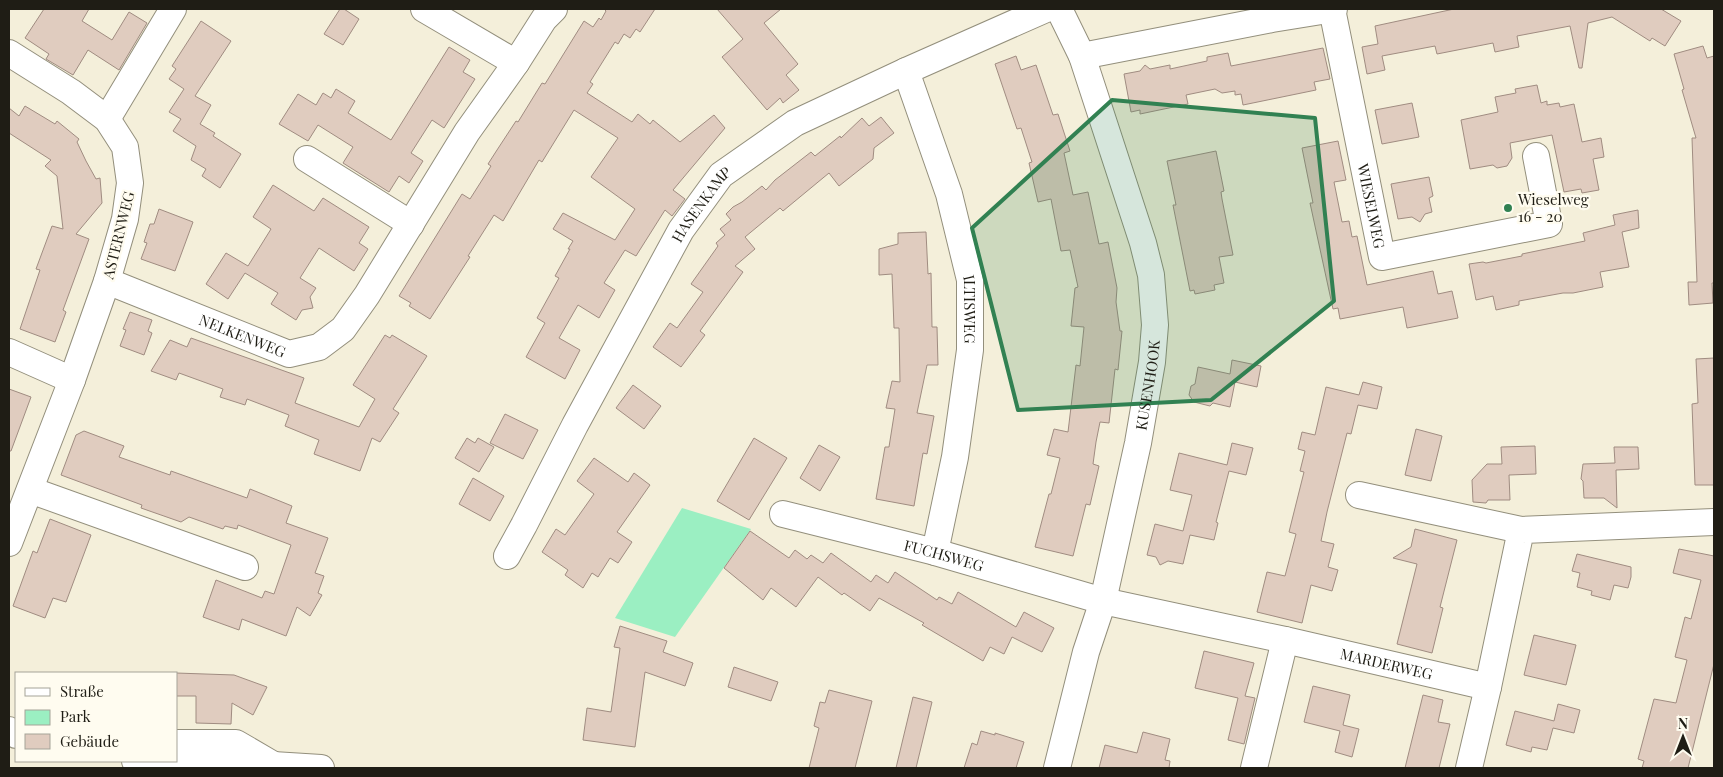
<svg xmlns="http://www.w3.org/2000/svg" width="1723" height="777" font-family="'Playfair Display',serif">
<style>
.green{fill:#9befc2}
.building{fill:#e0ccbf;stroke:#a08c81}
.lines{fill:none;stroke-linecap:round;stroke-linejoin:round}
.street-casing{stroke:#938f7c;stroke-width:28}
.street{stroke:#fff;stroke-width:26}
.marked{fill:#318152;fill-opacity:0.2;stroke:#318152;stroke-width:4;stroke-linejoin:round}
.poi-dot{fill:#318152;stroke:#fffcf0;stroke-width:2}
.labels{text-anchor:middle;dominant-baseline:central;stroke-width:4.5;stroke-linejoin:round;paint-order:stroke}
.poi-label{font-size:15px;fill:#1f1d15;stroke:#fffcf0;text-anchor:start}
.street-label{font-size:15px;fill:#1f1d15;stroke:#fffcf0}
</style>
<rect width="100%" height="100%" fill="#f4efda"/>
<polygon class="green" points="682,508 751,529 675,637 615,618"/>
<g class="building">
<polygon points="44,9 89,9 82,21 112,40 129,12 147,23 119,70 88,50 73,75 46,59 49,54 25,38"/>
<polygon points="340,9 344,9 359,19 343,45 324,34"/>
<polygon points="604,9 655,9 640,32 636,29 630,38 624,34 618,44 615,42 590,82 593,84 587,93 632,122 638,114 650,124 653,120 680,142 714,115 725,128 673,190 685,199 672,216 665,210 636,256 625,250 604,283 615,290 599,318 578,305 559,338 580,350 565,379 526,357 545,323 537,318 559,278 555,276 570,249 568,249 573,241 553,229 563,213 615,240 635,209 591,177 618,138 574,110 542,162 539,160 503,221 494,215 468,256 470,257 430,319 409,306 411,303 399,296 462,194 470,199 491,166 488,164 497,150 516,121 518,122 542,83 545,84 584,21 593,27 599,18 601,20 606,11"/>
<polygon points="717,9 781,9 764,23 798,64 786,75 799,90 783,103 780,98 767,110 722,57 743,39"/>
<polygon points="1454,9 1661,9 1681,21 1665,46 1652,38 1650,41 1612,17 1588,23 1582,68 1579,68 1570,26 1517,36 1519,47 1495,52 1493,43 1437,54 1435,46 1382,56 1385,70 1367,74 1362,47 1378,44 1375,26"/>
<polygon points="201,21 231,41 195,96 211,105 200,124 215,133 213,136 241,154 220,188 202,176 206,169 191,160 196,146 173,131 181,119 169,112 184,89 169,79 176,69 172,66"/>
<polygon points="1703,46 1707,58 1714,56 1714,283 1712,283 1713,303 1689,305 1688,282 1697,282 1692,138 1696,138 1682,90 1684,89 1674,54"/>
<polygon points="449,47 470,60 463,72 475,79 444,128 432,120 411,153 423,161 409,183 399,176 389,192 343,163 353,147 318,125 308,141 279,124 298,94 316,105 323,93 331,98 336,89 355,101 348,113 391,140"/>
<polygon points="1323,48 1330,79 1314,82 1316,90 1243,105 1241,94 1235,95 1235,91 1222,93 1215,89 1186,95 1188,104 1140,114 1140,110 1131,112 1124,74 1140,71 1145,65 1150,69 1170,65 1170,69 1207,61 1207,57 1228,53 1231,66"/>
<polygon points="1016,56 1021,70 1036,65 1053,115 1058,114 1070,151 1064,153 1073,195 1088,192 1099,244 1108,242 1117,288 1116,302 1120,331 1122,331 1118,370 1115,369 1109,423 1100,422 1096,442 1093,464 1099,466 1090,505 1086,504 1073,556 1035,547 1049,494 1051,494 1060,458 1047,455 1054,429 1068,432 1076,365 1080,366 1084,327 1071,326 1075,288 1078,287 1070,250 1061,251 1051,199 1038,202 1029,163 1032,162 1021,128 1017,129 995,64"/>
<polygon points="1537,85 1541,103 1547,101 1547,105 1559,103 1560,107 1574,104 1582,142 1601,138 1604,157 1593,159 1599,190 1582,193 1581,189 1564,192 1552,135 1510,143 1512,158 1507,166 1497,168 1493,165 1470,169 1461,120 1498,112 1495,97 1516,93 1515,89"/>
<polygon points="1412,103 1419,137 1382,144 1375,110"/>
<polygon points="25,106 55,124 57,121 79,139 77,142 86,161 96,179 100,178 102,203 76,234 89,239 63,310 66,312 55,342 20,329 40,270 36,269 52,226 63,229 57,176 45,166 51,160 9,133 9,108 19,116"/>
<polygon points="881,117 894,133 874,148 873,159 839,186 829,173 783,211 780,208 745,237 755,249 735,266 743,272 700,331 705,335 681,367 653,347 670,323 677,328 703,292 691,284 718,246 716,243 725,235 720,229 731,220 726,214 733,207 742,202 762,186 766,190 775,180 811,152 815,156 840,136 841,138 862,118 869,126"/>
<polygon points="1338,141 1346,180 1334,182 1342,222 1349,221 1352,237 1357,236 1367,285 1433,271 1438,294 1452,291 1458,318 1407,328 1403,307 1340,319 1338,308 1333,309 1310,203 1313,203 1302,148"/>
<polygon points="1216,151 1224,191 1221,192 1222,199 1233,255 1219,257 1224,283 1214,285 1215,290 1195,294 1194,290 1190,291 1173,205 1176,205 1167,161"/>
<polygon points="1429,177 1433,196 1429,198 1432,212 1425,214 1420,222 1412,217 1398,219 1391,184"/>
<polygon points="273,185 314,211 323,198 369,227 359,243 368,249 354,271 319,248 300,278 316,288 310,297 313,308 302,310 296,320 271,304 278,293 245,273 228,299 206,284 226,253 248,266 271,229 253,217"/>
<polygon points="159,209 193,222 175,271 141,259 147,243 144,242 150,224 154,224"/>
<polygon points="1638,210 1639,228 1622,232 1629,267 1600,272 1603,287 1573,293 1563,293 1519,301 1519,305 1496,310 1493,296 1476,300 1469,264 1483,262 1486,263 1522,256 1522,254 1585,241 1583,233 1615,225 1613,215"/>
<polygon points="926,232 928,274 931,273 932,327 937,327 938,365 927,365 917,413 934,416 927,454 923,453 914,506 876,499 885,447 889,447 895,409 886,408 892,381 900,382 899,328 894,328 892,274 879,275 879,249 898,244 898,233"/>
<polygon points="130,312 152,320 148,331 152,333 144,355 120,346 126,330 123,329"/>
<polygon points="385,335 390,338 392,335 427,356 393,409 399,413 380,442 372,438 360,471 314,454 319,440 285,426 289,415 247,399 245,405 220,397 223,389 179,373 176,380 151,371 170,340 187,347 191,338 304,378 295,403 359,427 375,399 353,385"/>
<polygon points="1714,358 1714,485 1695,485 1692,404 1698,403 1696,359"/>
<polygon points="1232,360 1261,366 1257,387 1235,382 1230,407 1213,403 1210,406 1194,402 1189,395 1191,386 1195,384 1198,367 1230,374"/>
<polygon points="1363,382 1382,387 1377,409 1358,405 1351,434 1347,433 1327,512 1321,541 1334,544 1328,567 1338,570 1332,591 1311,585 1302,623 1257,612 1267,572 1285,576 1296,534 1289,532 1304,472 1300,471 1305,451 1298,449 1302,432 1315,435 1326,387 1359,395"/>
<polygon points="633,385 661,406 644,429 616,408"/>
<polygon points="9,389 31,397 11,451 9,451"/>
<polygon points="505,414 538,430 523,459 490,443"/>
<polygon points="1416,429 1442,436 1431,481 1405,475"/>
<polygon points="84,431 124,446 119,457 170,475 171,471 247,498 250,489 292,506 286,523 328,538 315,573 324,576 318,593 322,595 310,616 297,607 286,636 242,619 239,630 203,617 216,580 262,598 265,591 274,594 291,545 238,525 237,529 225,526 223,529 189,517 181,522 141,508 142,505 61,475 76,435"/>
<polygon points="467,438 475,443 478,438 494,447 479,472 455,458"/>
<polygon points="754,438 787,458 749,520 717,501"/>
<polygon points="1232,443 1253,448 1246,475 1229,471 1216,522 1218,523 1214,540 1190,535 1183,564 1168,561 1160,565 1156,557 1147,555 1155,524 1183,531 1192,495 1170,490 1179,453 1227,465"/>
<polygon points="819,445 840,457 820,491 800,478"/>
<polygon points="1535,446 1536,474 1509,475 1510,500 1488,500 1486,503 1473,502 1472,480 1487,464 1502,464 1501,447"/>
<polygon points="1614,447 1638,447 1639,469 1616,470 1617,508 1604,498 1584,498 1583,481 1581,479 1583,464 1615,463"/>
<polygon points="594,458 628,482 634,473 650,485 617,532 632,542 618,563 610,558 598,577 592,573 583,588 565,575 568,570 542,552 556,529 565,535 594,494 577,481"/>
<polygon points="473,478 504,496 490,521 459,504"/>
<polygon points="50,519 91,535 66,602 53,598 45,618 13,606 33,551 37,553"/>
<polygon points="1415,529 1457,540 1440,607 1443,608 1432,653 1397,644 1417,564 1393,558 1411,547"/>
<polygon points="750,531 789,558 795,550 807,559 811,555 823,563 831,553 871,582 876,575 888,583 895,572 937,600 939,597 952,604 958,592 1016,627 1024,612 1054,628 1042,652 1012,637 1004,654 990,647 983,661 922,625 924,623 879,598 870,611 844,593 842,595 818,577 796,607 771,588 763,600 724,568"/>
<polygon points="1679,549 1714,556 1714,664 1688,768 1642,768 1644,761 1638,759 1654,699 1676,703 1687,660 1675,657 1685,617 1691,619 1701,580 1673,573"/>
<polygon points="1577,554 1631,567 1631,577 1628,588 1614,585 1610,600 1591,595 1592,591 1577,587 1580,573 1572,571"/>
<polygon points="620,626 667,641 663,652 693,663 685,686 645,672 635,747 583,740 587,708 611,712 620,648 614,647"/>
<polygon points="1534,635 1576,645 1566,685 1524,675"/>
<polygon points="1204,651 1254,663 1245,696 1255,698 1244,744 1228,740 1238,698 1195,688"/>
<polygon points="734,667 778,682 771,701 728,687"/>
<polygon points="176,673 234,675 267,687 253,715 232,703 231,724 196,723 196,696 176,696"/>
<polygon points="1313,686 1350,695 1343,725 1359,729 1352,757 1335,752 1340,731 1304,722"/>
<polygon points="829,690 872,701 855,768 809,768 819,728 814,726 820,702 825,703"/>
<polygon points="1423,695 1443,700 1438,722 1450,724 1439,768 1405,768"/>
<polygon points="913,697 932,702 916,768 896,768"/>
<polygon points="1558,704 1580,710 1574,733 1553,728 1547,750 1532,747 1531,752 1506,745 1515,711 1554,721"/>
<polygon points="981,731 995,735 995,733 1024,742 1016,768 964,768 972,743 977,745"/>
<polygon points="1143,732 1170,739 1165,760 1170,761 1169,768 1099,768 1105,745 1137,753"/>
</g>
<g class="lines">
<g class="street-casing">
<g id="street">
<polyline points="424,9 516,63"/>
<path id="s1" d="M1332 9 1382 257 1549 224 1536 156"/>
<polyline points="9,53 71,92 107,119 125,147 130,183 125,219 107,281 72,380 9,543"/>
<polyline points="1082,56 1272,19 1334,9"/>
<path id="s2" d="M906 71 949 194 970 280V350L955 457 935 552"/>
<polyline points="107,119 173,9"/>
<polyline points="307,159 411,224"/>
<path id="s3" d="M107 281 289 354 319 347 343 329 367 295 467 132 516 63 544 19 554 9"/>
<polyline points="9,352 72,380"/>
<polyline points="30,490 245,567"/>
<polyline points="1359,495 1521,530"/>
<path id="s4" d="M783 514 935 552 1103 601 1285 640 1488 687 1521 530 1714 522"/>
<path id="s5" d="M507 556 524 525 575 425 681 230 721 175 795 123 906 71 1046 9"/>
<polyline points="9,730 16,735"/>
<polyline points="176,743 236,743 272,764"/>
<polyline points="135,761 137,763 273,765 321,768"/>
<path id="s6" d="M1057 768 1086 652 1103 601 1138 443 1152 362 1155 325 1151 275 1143 243 1082 56 1059 9"/>
<polyline points="1254,768 1285,640"/>
<polyline points="1469,768 1488,687"/>
</g>
</g>
<use href="#street" class="street"/>
</g>
<path class="marked" d="M1112 100 1315 118 1334 301 1211 400 1018 410 972 228Z"/>
<circle class="poi-dot" cx="1508" cy="208" r="5"/>
<g class="labels">
<g class="poi-label">
<text x="1518" y="199">Wieselweg<tspan x="1518" dy="17">16 - 20</tspan></text>
</g>
<g class="street-label">
<text stroke="none"><textPath href="#s5" startOffset="402">HASENKAMP</textPath></text>
<text stroke="none"><textPath href="#s1" startOffset="201">WIESELWEG</textPath></text>
<text transform="translate(118 235) rotate(-76)">ASTERNWEG</text>
<text stroke="none"><textPath href="#s2" startOffset="248">ILTISWEG</textPath></text>
<text stroke="none"><textPath href="#s3" startOffset="146">NELKENWEG</textPath></text>
<text stroke="none"><textPath href="#s6" startOffset="394">KUSENHOOK</textPath></text>
<text stroke="none"><textPath href="#s4" startOffset="166">FUCHSWEG</textPath></text>
<text stroke="none"><textPath href="#s4" startOffset="622">MARDERWEG</textPath></text>
</g>
</g>
<rect width="1723" height="777" fill="none" stroke="#1f1d15" stroke-width="20"/>
<rect x="15" y="672" width="162" height="90" fill="#fffcf0" stroke="#a5a398"/>
<rect x="25" y="688" width="25" height="8" fill="#ffffff" stroke="#a5a398"/>
<text x="60" y="697" font-size="15" fill="#1f1d15">Straße</text>
<rect x="25" y="710" width="25" height="15" fill="#9befc2" stroke="#a5a398"/>
<text x="60" y="722" font-size="15" fill="#1f1d15">Park</text>
<rect x="25" y="734" width="25" height="15" fill="#e0ccbf" stroke="#a5a398"/>
<text x="60" y="747" font-size="15" fill="#1f1d15">Gebäude</text>
<g transform="translate(1683 737)" stroke="#fffcf0" stroke-width="4" paint-order="stroke">
<path d="M0-4L9 19L0 12L-9 19Z" fill="#1f1d15"/>
<text y="-8" font-size="14" font-weight="bold" text-anchor="middle" fill="#1f1d15">N</text>
</g>
</svg>
